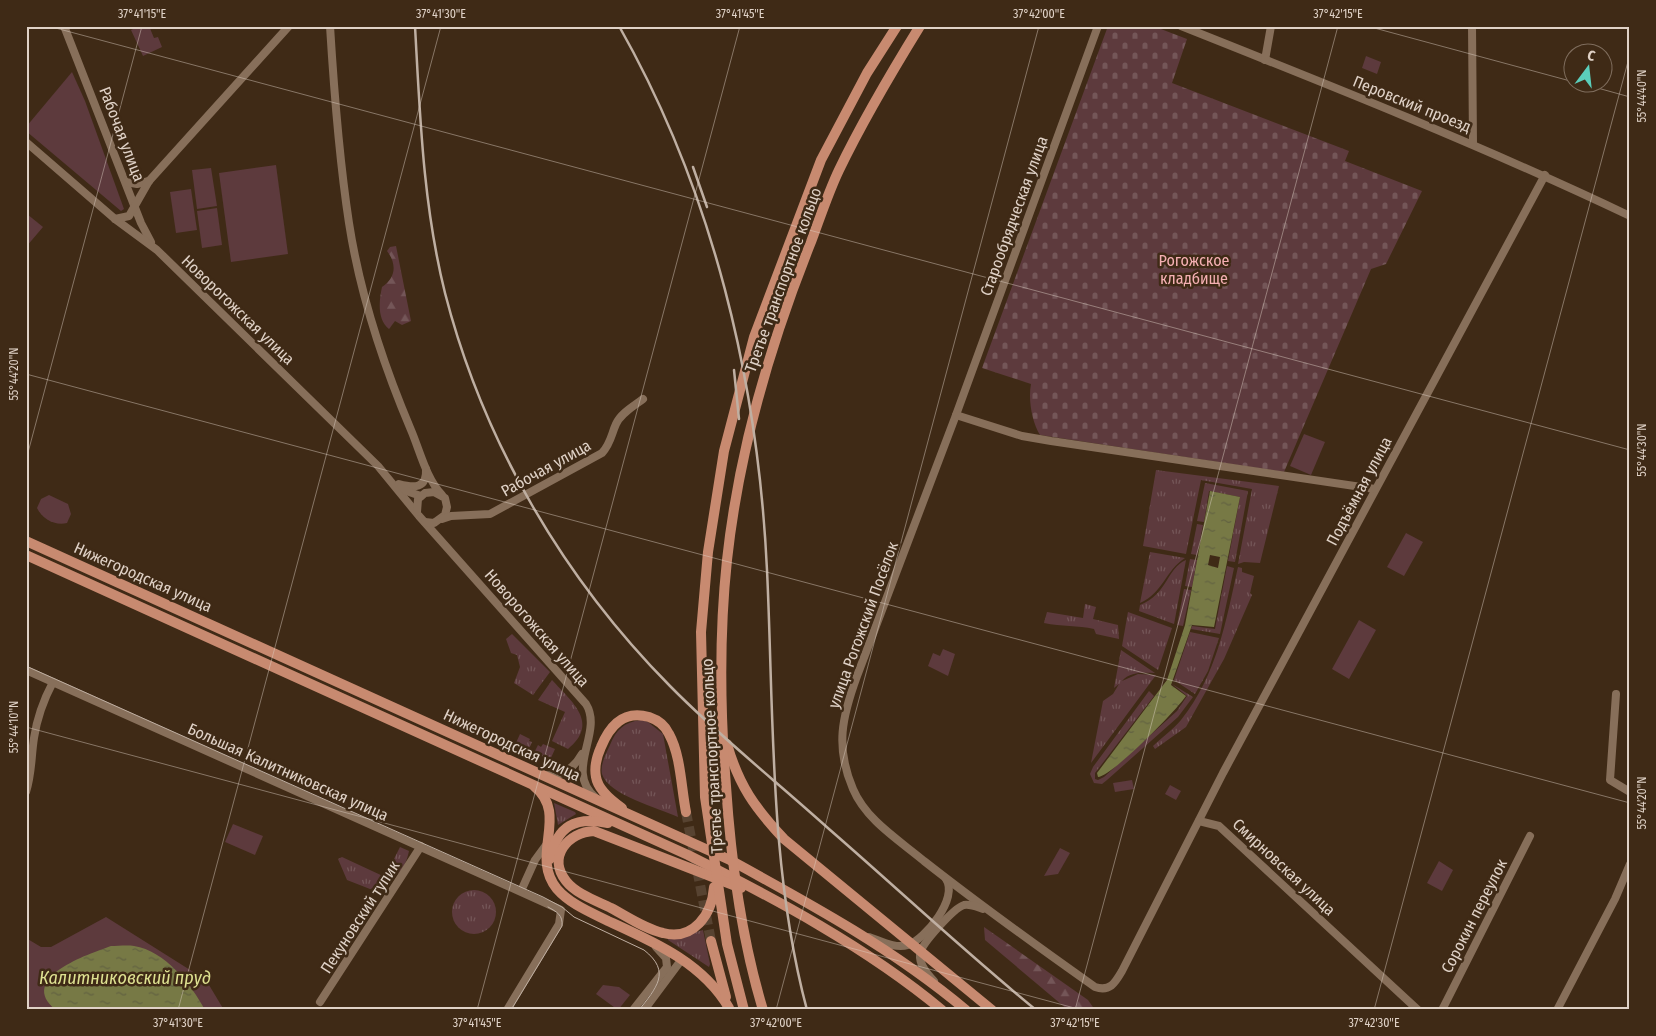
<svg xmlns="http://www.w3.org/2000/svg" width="1656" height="1036" font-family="'Fira Sans Condensed',sans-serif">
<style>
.grass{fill:url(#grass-tufts)}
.forest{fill:url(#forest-firs)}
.cemetery{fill:url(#cemetery-stones)}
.park{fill:#5d3a3d}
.water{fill:url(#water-ripples);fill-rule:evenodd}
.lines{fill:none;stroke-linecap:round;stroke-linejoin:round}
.major-tunnel{stroke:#574331;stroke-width:10;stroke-dasharray:10 5;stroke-linecap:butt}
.minor{stroke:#876f5a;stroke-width:8}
.major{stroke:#c88a70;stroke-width:10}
.tram{stroke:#bfafa2;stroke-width:1}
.rail{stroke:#bfafa2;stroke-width:2.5}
.ticks{fill:none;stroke:#e0d2c7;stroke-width:1;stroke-opacity:0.45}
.labels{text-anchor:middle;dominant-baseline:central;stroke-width:5;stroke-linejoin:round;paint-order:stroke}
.street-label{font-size:16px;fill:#e0d2c7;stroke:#3f2a16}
.park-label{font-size:16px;fill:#f5b0b3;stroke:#3f2a16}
.water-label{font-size:18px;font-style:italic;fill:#dee191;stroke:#3f2a16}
.neatline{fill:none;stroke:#e0d2c7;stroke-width:2}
.ticks-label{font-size:12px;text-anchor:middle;fill:#e0d2c7}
</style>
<defs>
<pattern id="grass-tufts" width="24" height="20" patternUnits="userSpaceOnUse" patternTransform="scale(1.25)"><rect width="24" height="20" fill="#5d3a3d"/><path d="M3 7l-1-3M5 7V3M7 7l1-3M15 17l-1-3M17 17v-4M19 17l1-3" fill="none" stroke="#745658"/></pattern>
<pattern id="forest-firs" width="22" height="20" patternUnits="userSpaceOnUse" patternTransform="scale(1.25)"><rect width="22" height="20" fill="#5d3a3d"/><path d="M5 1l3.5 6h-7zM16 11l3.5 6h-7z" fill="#745658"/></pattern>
<pattern id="cemetery-stones" width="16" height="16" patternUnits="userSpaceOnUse" patternTransform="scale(1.25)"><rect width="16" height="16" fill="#5d3a3d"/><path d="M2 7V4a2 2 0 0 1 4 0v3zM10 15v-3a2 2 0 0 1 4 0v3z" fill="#745658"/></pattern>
<pattern id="water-ripples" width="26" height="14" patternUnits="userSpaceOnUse" patternTransform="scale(1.25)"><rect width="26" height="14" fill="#777945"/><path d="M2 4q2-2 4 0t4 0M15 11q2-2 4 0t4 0" fill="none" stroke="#626241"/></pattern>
</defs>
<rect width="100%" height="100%" fill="#3f2a16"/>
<g class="grass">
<polygon points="1156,470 1279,486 1260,563 1244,562 1238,564 1252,489 1201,480 1186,554 1143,546"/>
<polygon points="1205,483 1248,491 1235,562 1228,561 1240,497 1209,491 1204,522 1197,521"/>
<polygon points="1197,524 1203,525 1197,555 1191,554"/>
<path d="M1150 552 1185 558C1165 571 1163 593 1140 603Z"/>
<polygon points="1190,559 1197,560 1192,587 1185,586"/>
<path d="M1186 560 1174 624 1139 611 1140 605C1168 594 1166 569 1186 560Z"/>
<polygon points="1227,566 1234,568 1220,634 1191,629 1192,626 1215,629"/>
<path d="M1238 567 1242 568V572L1254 576 1250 593 1252 595 1224 659 1186 727 1155 749 1153 746C1162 737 1174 729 1181 720 1217 675 1226 621 1238 567Z"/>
<polygon points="1184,589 1191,590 1183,626 1177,625"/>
<path d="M1085 604 1096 607 1093 619 1118 625 1119 639 1096 634 1094 629C1078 625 1062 627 1044 623L1047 612 1083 618Z"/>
<polygon points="1128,612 1172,628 1158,670 1122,646"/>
<polygon points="1190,632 1219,638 1208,671 1195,694 1174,680"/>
<polygon points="512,634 550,672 533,695 514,683 520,667 517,655 511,653 506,639"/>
<path d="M1121 650 1155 673C1144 673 1131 671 1122 681L1138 674 1156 675 1091 763 1103 701 1113 694 1119 684 1114 688Z"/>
<path d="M552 680C572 702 600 723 568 749L552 741 565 712 538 700Z"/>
<polygon points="1172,684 1193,697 1178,717 1107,780 1102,784 1094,783 1090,774 1093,767 1149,691 1154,696 1095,773 1095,779 1098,780 1104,777 1177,711 1187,696"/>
<path d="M641 720 648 722 663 734 678 817C659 808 608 795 602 774 600 764 606 754 610 745 616 730 624 722 641 720Z"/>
<polygon points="520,734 530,739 529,741 532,742 528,751 515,745"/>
<polygon points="543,744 555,749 550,760 534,753 538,745 541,747"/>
<polygon points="554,803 575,812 576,814 558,825"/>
<path d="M400 847 409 851C405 869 399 875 382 882L381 886 370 889 347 880 338 859 342 857 385 877Z"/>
<circle cx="474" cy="912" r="22"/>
<polygon points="703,930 710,964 709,967 668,940 668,935 683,936"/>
</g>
<g class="forest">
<path d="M396 246 411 321 402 325 395 321 389 329C377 319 379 301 382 287 396 278 397 264 387 251L390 247Z"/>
<polygon points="984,927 1088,1000 1095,1010 1068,1010 985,940"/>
</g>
<path class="cemetery" d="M1108 26H1153L1187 39 1172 83 1349 151 1345 161 1422 191 1386 264 1371 269 1284 472 1040 435C1032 422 1028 400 1031 384L982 368Z"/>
<g class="park">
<polygon points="139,26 149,26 154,38 158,37 162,47 143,56 131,30"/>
<polygon points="1366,56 1381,62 1377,74 1362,68"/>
<polygon points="72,72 85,101 124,209 121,211 26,131 26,127"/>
<polygon points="276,165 288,254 231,262 219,173"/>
<polygon points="211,168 217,206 197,209 192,170"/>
<polygon points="191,189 197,230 176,233 170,192"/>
<polygon points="217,208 222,245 202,248 197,211"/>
<polygon points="27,214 43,227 26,247 26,215"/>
<polygon points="1304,434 1325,442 1311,475 1290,466"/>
<path d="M49 495 68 504 71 514 67 523C55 526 42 519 37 508L41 499Z"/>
<polygon points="1406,533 1423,542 1404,576 1387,567"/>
<polygon points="1359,620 1376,630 1349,679 1332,669"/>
<polygon points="943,649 955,654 948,676 928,666 933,653 940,656"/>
<polygon points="1132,780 1134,789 1115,792 1113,783"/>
<polygon points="1170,785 1181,791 1176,800 1165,794"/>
<polygon points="233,824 263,836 255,855 225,842"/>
<polygon points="1060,848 1070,853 1058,874 1044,876"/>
<polygon points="1439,861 1453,870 1442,891 1427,883"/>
<polygon points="106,917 206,980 224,1010 26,1010 26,938 41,947 51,947"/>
<polygon points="603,985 619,987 630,995 618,1010 596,994"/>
</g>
<g class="water">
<path d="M1210 491 1240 497 1214 627 1192 625 1171 685 1186 696C1176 711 1112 776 1098 777L1097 773 1167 680 1185 625ZM1210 555 1220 557 1218 568 1208 565Z"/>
<path d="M111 946C118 946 127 945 134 946 165 951 191 984 205 1010H56C16 978 89 954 111 946Z"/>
</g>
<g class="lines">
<polyline class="major-tunnel" points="686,812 711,941"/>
<g class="minor">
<polyline points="64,26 141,223 151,242"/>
<path d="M330 26C334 91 339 158 349 223 360 294 383 364 411 430 420 451 426 478 442 495"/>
<path d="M1098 26 956 415 857 676C842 717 835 747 853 789 866 820 899 840 924 861 980 905 1037 946 1095 987 1110 992 1115 983 1122 971L1223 773 1545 175"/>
<path d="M1181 26C1332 86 1483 146 1630 216"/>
<polyline points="1472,26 1473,144"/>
<polyline points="1265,60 1271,26"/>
<path d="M26 142 115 219 157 250 378 466 419 516 586 704C604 733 563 771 596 798"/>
<polyline points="126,182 137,184 149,181"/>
<polyline points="115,219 129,216 149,181 289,26"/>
<polyline points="956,415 1022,436 1051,441 1375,489"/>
<path d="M399 484C414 488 427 489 426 469"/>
<polyline points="402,486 406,491 421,496"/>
<polyline points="417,512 418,499 425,493 434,492 445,498 447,507 445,515 434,523 425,522"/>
<path d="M442 519 451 516 490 514 602 453C611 443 611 435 616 424 621 413 634 406 643 399"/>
<polyline points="26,670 561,910 559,924 507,1010"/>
<polyline points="1616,694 1610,780 1630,792"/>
<path d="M545 775C561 778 575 767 582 754"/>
<path d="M26 792C32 773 31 757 34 738 37 718 44 699 53 682"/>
<polyline points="1199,821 1219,826 1418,1010"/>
<polyline points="521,891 535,860 546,845"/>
<path d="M869 937C881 941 895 949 908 945 925 939 959 898 946 879"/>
<path d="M934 981C927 974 919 965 920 954 921 944 954 908 964 905 971 904 977 907 983 909"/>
<polyline points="320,1002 421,846"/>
<polyline points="633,1010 667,967 666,958 656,947"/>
<polyline points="644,1010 682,959"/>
<polyline points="1442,1010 1530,836"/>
<polyline points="1557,1010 1615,899 1630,864"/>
</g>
<g class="major">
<path d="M26 541 730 860C814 906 893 949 966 1010"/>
<path d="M26 555 688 855C776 899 866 947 942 1010"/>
<path d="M727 744C739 786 755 808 784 839L992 1010"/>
<path d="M534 786C570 815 529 855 557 889 570 904 590 912 608 921 654 942 703 963 729 1008"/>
<path d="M622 808C612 801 598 790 596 777 594 767 597 756 601 747 610 725 624 710 649 717 658 720 665 725 669 734 681 756 681 787 686 812"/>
<path d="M550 859C557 826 575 816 608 823"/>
<path d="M714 887C712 914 694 941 663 933 645 929 628 917 611 908 597 901 576 894 566 881 547 857 568 832 594 831L741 888"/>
<polyline points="711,941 726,997"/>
<polyline points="744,1010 727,944 705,797 701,632 708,552 724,451 754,337 821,160 867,73 897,26"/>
<path d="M763 1010C741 937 731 862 726 786 720 711 719 635 727 560 739 450 770 344 811 242 820 218 828 193 839 170 863 120 891 73 920 26"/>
</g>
<g class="tram">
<path d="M26 666 543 897 562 907 574 917 644 950C672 972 656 988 639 1010"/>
<path d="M511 1010 562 926C563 915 557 912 548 907"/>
</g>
<g class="rail">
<path d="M415 26C420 116 423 205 445 293 483 441 563 578 670 686 720 737 776 781 829 829 898 889 965 952 1036 1010"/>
<path d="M619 26C713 192 758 381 767 570 774 716 769 868 807 1010"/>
<polyline points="693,167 707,207"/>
<polyline points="734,370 739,419"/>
</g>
</g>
<path class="ticks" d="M48 26 1630 450M1367 26 1574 82M1576 82 1630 97M26 374 1630 803M26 460 142 26M26 727 1082 1010M178 1010 441 26M477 1010 740 26M776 1010 1039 26M1075 1010 1338 26M1374 1010 1630 54"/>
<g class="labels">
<g class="street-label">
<text transform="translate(1412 104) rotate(22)">Перовский проезд</text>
<text transform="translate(122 134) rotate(69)">Рабочая улица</text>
<text transform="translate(1014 216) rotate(-70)">Старообрядческая улица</text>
<text transform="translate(783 280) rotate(-70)">Третье транспортное кольцо</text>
<text transform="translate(238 310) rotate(44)">Новорогожская улица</text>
<text transform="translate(546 468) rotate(-29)">Рабочая улица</text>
<text transform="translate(1359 491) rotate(-62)">Подъёмная улица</text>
<text transform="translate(143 577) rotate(24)">Нижегородская улица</text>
<text transform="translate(863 625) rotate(-70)">улица Рогожский Посёлок</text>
<text transform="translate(537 628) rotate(49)">Новорогожская улица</text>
<text transform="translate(512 745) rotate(25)">Нижегородская улица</text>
<text transform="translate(712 756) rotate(-93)">Третье транспортное кольцо</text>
<text transform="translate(288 772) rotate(24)">Большая Калитниковская улица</text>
<text transform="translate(1284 867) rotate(43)">Смирновская улица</text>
<text transform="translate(1474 916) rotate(-63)">Сорокин переулок</text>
<text transform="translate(360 917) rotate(-57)">Пекуновский тупик</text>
</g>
<g class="park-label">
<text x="1194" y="260">Рогожское<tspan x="1194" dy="18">кладбище</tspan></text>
</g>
<g class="water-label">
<text x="125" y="978">Калитниковский пруд</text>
</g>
</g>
<rect width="1656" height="1036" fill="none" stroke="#3f2a16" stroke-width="55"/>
<g transform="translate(1588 68) rotate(15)"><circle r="24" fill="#3f2a16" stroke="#7f6d5d"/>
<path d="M0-4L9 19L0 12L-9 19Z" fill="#5bcebb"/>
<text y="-8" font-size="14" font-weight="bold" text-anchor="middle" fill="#e0d2c7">С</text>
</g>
<rect x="28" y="28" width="1600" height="980" class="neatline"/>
<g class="ticks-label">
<text x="142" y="18">37°41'15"E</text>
<text x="441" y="18">37°41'30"E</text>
<text x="740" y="18">37°41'45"E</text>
<text x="1039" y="18">37°42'00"E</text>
<text x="1338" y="18">37°42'15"E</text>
<text transform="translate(1642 96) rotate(-90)" y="4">55°44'40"N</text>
<text transform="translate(14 374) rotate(-90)" y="4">55°44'20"N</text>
<text transform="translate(1642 450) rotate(-90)" y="4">55°44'30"N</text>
<text transform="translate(14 727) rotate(-90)" y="4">55°44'10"N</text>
<text transform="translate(1642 803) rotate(-90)" y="4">55°44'20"N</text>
<text x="178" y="1027">37°41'30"E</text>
<text x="477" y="1027">37°41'45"E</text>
<text x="776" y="1027">37°42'00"E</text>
<text x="1075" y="1027">37°42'15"E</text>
<text x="1374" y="1027">37°42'30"E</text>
</g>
</svg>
